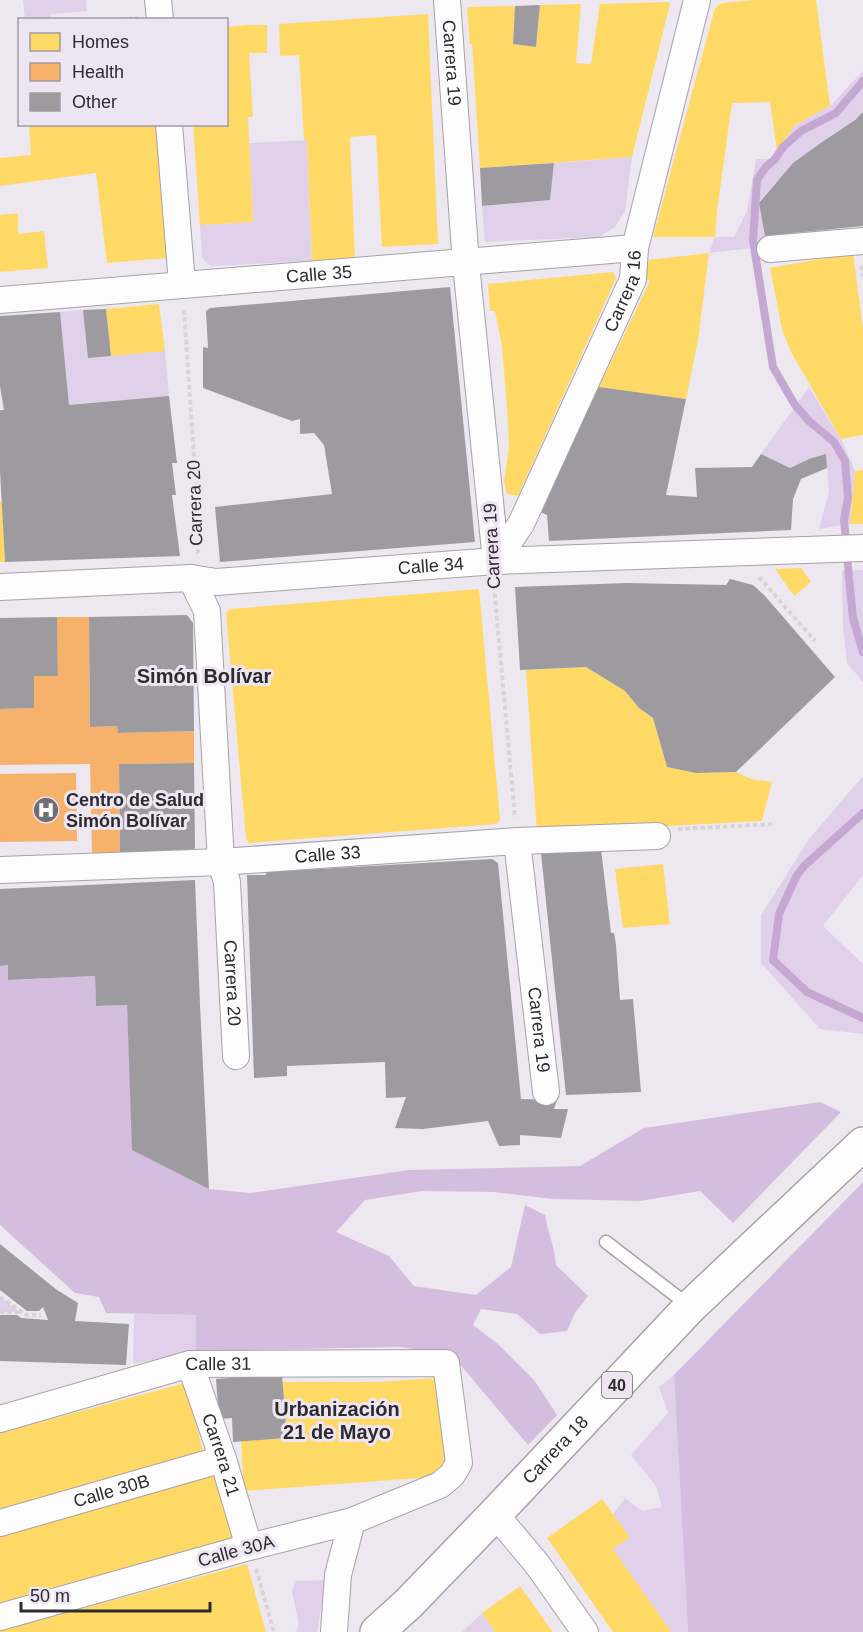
<svg xmlns="http://www.w3.org/2000/svg" width="863" height="1632" font-family="Arial,sans-serif">
<style>
.green{fill:#e1d0ea}
.forest{fill:#d5bddf}
.homes{fill:#ffd966}
.health{fill:#f6b26b}
.lines{fill:none;stroke-linecap:round;stroke-linejoin:round}
.stream{stroke:#c5a8d2;stroke-width:8}
.building{fill:#9e9ba0}
.lane-casing{stroke:#a6a2a8;stroke-width:15}
.street-casing{stroke:#a6a2a8;stroke-width:28}
.highway-casing{stroke:#a6a2a8;stroke-width:36}
.path{stroke:#d6d4d7;stroke-width:4;stroke-dasharray:4.5 3;stroke-linecap:butt}
.lane{stroke:#fcfcfd;stroke-width:12}
.street{stroke:#fcfcfd;stroke-width:26}
.highway{stroke:#fcfcfd;stroke-width:33}
.labels{text-anchor:middle;dominant-baseline:central;stroke-width:6;stroke-linejoin:round;paint-order:stroke}
.shield{fill:#eee5f2;stroke:#68636a;stroke-width:1.5}
.shield-label{font-size:16px;font-weight:bold;fill:#2e2b30}
.street-label{font-size:18px;fill:#2e2b30;stroke:#eee5f2}
.poi-label{font-size:18px;font-weight:bold;fill:#2e2b30;stroke:#eee5f2;text-anchor:start}
.neighbourhood-label{font-size:20px;font-weight:bold;fill:#2e2b30;stroke:#eee5f2}
</style>
<rect width="100%" height="100%" fill="#ede8ef"/>
<g class="green">
<polygon points="23,0 86,0 87,11 51,14 51,19 25,19"/>
<path d="M863 71V112C852 124 838 130 825 140 799 158 779 178 759 202L765 236 761 247 709 253 715 237H734L747 211 756 159H772L795 125 830 106Z"/>
<polygon points="307,140 312,261 210,266 202,258 200,225 253,222 249,143"/>
<polygon points="632,157 625,211 615,227 599,237 485,242 482,206 550,200 554,163"/>
<polygon points="83,310 165,351 169,396 69,405 60,312"/>
<polygon points="809,387 841,439 855,471 850,524 819,529 829,492 826,455 809,459 790,468 761,454"/>
<polygon points="863,570 863,682 847,663 843,627 842,571"/>
<polygon points="863,776 863,875 823,926 863,964 863,1034 820,1029 761,963 761,915 809,839"/>
<polygon points="0,1297 20,1312 0,1312"/>
<polygon points="134,1314 197,1315 196,1351 133,1364"/>
<polygon points="674,1375 688,1632 671,1632 612,1549 629,1537 613,1514 625,1498 642,1511 662,1507 656,1486 631,1455 668,1413 659,1387"/>
<polygon points="326,1580 317,1632 295,1632 299,1625 292,1591 296,1581"/>
<polygon points="482,1613 495,1632 462,1632"/>
</g>
<g class="forest">
<path d="M8 965 9 980 95 976 96 1006 127 1005 129 1054 209 1189 250 1193 409 1170 580 1166 644 1128 820 1102 841 1112 733 1223 700 1191 640 1201 553 1199 494 1192 422 1191 365 1200 336 1232 389 1256 414 1286 476 1295 511 1267 525 1205 545 1215C548 1233 555 1247 556 1265L588 1296 575 1313 567 1331 540 1334 517 1314 481 1309 473 1325 499 1345 534 1380 557 1415 528 1445 452 1355 400 1347 196 1351V1315L106 1313 99 1297 75 1293 0 1225V966Z"/>
<polygon points="863,1182 863,1632 688,1632 674,1375"/>
</g>
<g class="homes">
<polygon points="754,0 816,0 830,106 795,125 777,151 770,102 732,103 717,211 715,237 653,237 715,8 722,3"/>
<polygon points="668,2 670,4 632,157 480,168 472,44 470,44 467,7 515,6 513,44 536,47 540,5 581,4 576,63 591,64 600,4"/>
<polygon points="428,14 438,244 382,247 376,135 350,137 355,260 312,261 307,140 304,140 299,55 280,56 279,24"/>
<polygon points="247,25 267,25 267,53 249,53 253,117 248,117 253,222 200,225 193,124 226,124 226,27"/>
<polygon points="29,124 158,124 168,258 107,263 96,173 0,186 0,158 31,155"/>
<polygon points="18,213 18,234 44,231 48,268 0,272 0,215"/>
<polygon points="709,253 698,340 686,399 599,387 650,281 645,279 649,260"/>
<polygon points="853,253 863,328 863,435 841,439 791,352 782,329 770,268"/>
<polygon points="613,272 616,278 518,496 507,494 504,482 509,447 507,406 502,346 495,311 490,311 488,284"/>
<polygon points="159,304 165,351 111,356 106,309"/>
<polygon points="863,470 863,524 850,524 855,471"/>
<polygon points="0,502 2,502 5,562 0,562"/>
<polygon points="801,568 811,582 794,596 775,569"/>
<polygon points="479,589 500,820 496,824 249,843 246,839 226,613 230,609"/>
<polygon points="586,667 625,691 639,708 653,718 667,767 696,773 736,772 751,779 772,782 762,821 537,833 526,670"/>
<polygon points="663,864 670,924 623,928 615,869"/>
<polygon points="439,1378 445,1476 244,1491 241,1441 287,1438 282,1382 375,1382"/>
<polygon points="185,1383 204,1455 0,1511 0,1433"/>
<polygon points="215,1472 235,1544 0,1608 0,1530"/>
<polygon points="602,1499 630,1537 613,1549 671,1632 613,1632 547,1538"/>
<polygon points="247,1564 266,1632 0,1632 0,1631"/>
<polygon points="520,1586 547,1624 553,1632 495,1632 482,1613"/>
</g>
<g class="health">
<polygon points="57,617 89,617 90,727 117,726 118,733 194,731 194,763 119,764 120,855 92,855 90,764 0,765 0,709 34,708 34,676 58,676"/>
<polygon points="76,773 77,841 0,842 0,774"/>
</g>
<g class="lines">
<g class="stream">
<polyline points="863,81 836,113 801,131 783,147 775,159 765,168 757,180 753,240 773,367 795,405 809,421 834,442 845,461 848,498 844,520 849,578 853,618 863,652"/>
<polyline points="863,813 804,866 796,877 779,914 773,960 807,992 863,1018"/>
</g>
</g>
<g class="building">
<polygon points="540,5 536,47 513,44 515,6"/>
<polygon points="863,112 863,226 765,236 759,203 793,163 825,140 855,120"/>
<polygon points="554,163 550,200 482,206 480,168"/>
<polygon points="450,287 475,542 220,562 215,507 332,494 324,445 314,433 300,434 300,419 292,421 203,388 203,347 208,348 206,311 210,308"/>
<polygon points="106,309 111,356 88,358 83,310"/>
<polygon points="60,312 69,405 169,396 177,463 172,463 176,495 172,495 180,556 5,562 0,471 0,410 4,410 0,386 0,316"/>
<polygon points="599,387 686,399 666,495 697,497 695,468 752,467 761,454 790,468 809,459 826,454 827,468 801,479 793,499 791,530 549,541 547,515 538,511"/>
<polygon points="730,579 753,585 765,596 835,677 736,772 696,773 667,767 653,718 639,708 625,691 586,667 520,670 515,587 626,583 726,585"/>
<polygon points="187,615 193,623 194,731 118,733 117,726 90,727 89,617"/>
<polygon points="57,617 58,676 34,676 34,708 0,709 0,618"/>
<polygon points="194,763 195,848 190,853 120,855 119,764"/>
<polygon points="601,849 611,933 614,933 616,945 620,1000 633,999 641,1092 566,1095 541,853"/>
<polygon points="492,859 498,863 521,1099 557,1100 554,1109 568,1109 561,1138 520,1135 520,1145 499,1146 488,1121 423,1129 395,1128 406,1097 386,1098 385,1062 287,1066 287,1076 254,1078 247,875 266,875 266,872"/>
<polygon points="195,880 200,1005 209,1189 132,1150 127,1005 96,1006 95,976 8,980 8,965 0,966 0,889"/>
<polygon points="0,1244 57,1290 78,1303 75,1321 129,1324 126,1365 0,1361 0,1315 17,1315 21,1318 48,1320 43,1307 39,1311 27,1311 0,1290"/>
<polygon points="282,1374 287,1438 233,1442 232,1418 219,1419 216,1379"/>
</g>
<g class="lines">
<g class="lane-casing">
<polyline id="lane" points="606,1242 688,1305"/>
</g>
<g class="street-casing">
<g id="street">
<polyline points="158,0 160,20"/>
<path id="s1" d="M447 0 466 264 496 561"/>
<polyline points="169,124 182,284"/>
<polyline points="770,249 863,241"/>
<path id="s2" d="M0 300C212 282 424 267 635 248"/>
<path id="s3" d="M496 561 521 524 633 279 635 248 697 0"/>
<path id="s4" d="M191 578 207 611 221 862 227 882 236 1056"/>
<path id="s5" d="M0 587 191 578 216 582 496 561 863 548"/>
<path id="s6" d="M517 841 546 1092"/>
<path id="s7" d="M0 870 221 862 517 841 657 836"/>
<path id="s8" d="M190 1364 223 1459 249 1547"/>
<path id="s9" d="M0 1419 190 1364 446 1363 459 1463 452 1475 440 1485 352 1521 249 1547 0 1617"/>
<polyline points="495,1514 537,1564 585,1632"/>
<path id="s10" d="M0 1523 223 1459"/>
<polyline points="334,1632 338,1575 352,1521"/>
</g>
</g>
<g class="highway-casing">
<g id="highway">
<path id="s11" d="M377 1632 408 1604 495 1514 690 1307 863 1144"/>
</g>
</g>
<g class="path">
<polyline points="120,20 137,18"/>
<polyline points="861,266 863,276"/>
<polyline points="184,310 200,544 197,554"/>
<polyline points="759,577 815,641"/>
<polyline points="494,586 515,818"/>
<polyline points="678,829 774,824"/>
<polyline points="0,1297 26,1315 41,1315"/>
<polyline points="0,1312 19,1312"/>
<polyline points="256,1569 274,1632"/>
</g>
<use href="#lane" class="lane"/>
<use href="#street" class="street"/>
<use href="#highway" class="highway"/>
</g>
<defs>
<g id="hospital-disc" transform="scale(1.35)"><circle r="9.5" fill="#716d73" stroke="#eee5f2"/><path d="M-5-5h3v3.5h4V-5h3V5h-3V1.5h-4V5h-3Z" fill="#fff"/></g>
</defs>
<g fill-rule="evenodd">
<use href="#hospital-disc" x="46" y="810"/>
</g>
<g class="labels">
<rect class="shield" x="602" y="1372" width="30" height="26" rx="4.5"/>
<g class="shield-label">
<text x="617" y="1385">40</text>
</g>
<g class="street-label">
<text stroke="none"><textPath href="#s1" startOffset="63">Carrera 19</textPath></text>
<text stroke="none"><textPath href="#s2" startOffset="320">Calle 35</textPath></text>
<text stroke="none"><textPath href="#s3" startOffset="300">Carrera 16</textPath></text>
<text transform="translate(195 503) rotate(-92)">Carrera 20</text>
<text transform="translate(492 546) rotate(-93)">Carrera 19</text>
<text stroke="none"><textPath href="#s5" startOffset="432">Calle 34</textPath></text>
<text stroke="none"><textPath href="#s7" startOffset="328">Calle 33</textPath></text>
<text stroke="none"><textPath href="#s4" startOffset="410">Carrera 20</textPath></text>
<text stroke="none"><textPath href="#s6" startOffset="190">Carrera 19</textPath></text>
<text stroke="none"><textPath href="#s9" startOffset="226">Calle 31</textPath></text>
<text stroke="none"><textPath href="#s11" startOffset="255">Carrera 18</textPath></text>
<text stroke="none"><textPath href="#s8" startOffset="96">Carrera 21</textPath></text>
<text stroke="none"><textPath href="#s10" startOffset="116">Calle 30B</textPath></text>
<text transform="translate(236 1551) rotate(-15)">Calle 30A</text>
</g>
<g class="poi-label">
<text x="66" y="800">Centro de Salud<tspan x="66" dy="21">Simón Bolívar</tspan></text>
</g>
<g class="neighbourhood-label">
<text x="204" y="676">Simón Bolívar</text>
<text x="337" y="1409">Urbanización<tspan x="337" dy="23">21 de Mayo</tspan></text>
</g>
</g>
<rect x="18" y="18" width="210" height="108" fill="#eee5f2" stroke="#a19ba4" stroke-width="1.5"/>
<rect x="30" y="33" width="30" height="18" fill="#ffd966" stroke="#a19ba4" stroke-width="1.5"/>
<text x="72" y="48" font-size="18" fill="#2e2b30">Homes</text>
<rect x="30" y="63" width="30" height="18" fill="#f6b26b" stroke="#a19ba4" stroke-width="1.5"/>
<text x="72" y="78" font-size="18" fill="#2e2b30">Health</text>
<rect x="30" y="93" width="30" height="18" fill="#9e9ba0" stroke="#a19ba4" stroke-width="1.5"/>
<text x="72" y="108" font-size="18" fill="#2e2b30">Other</text>
<path d="M21 1602v9h189v-9" fill="none" stroke="#2e2b30" stroke-width="3"/>
<text x="30" y="1602" font-size="18" fill="#2e2b30" stroke="#eee5f2" stroke-width="4.5" paint-order="stroke">50 m</text>
</svg>
